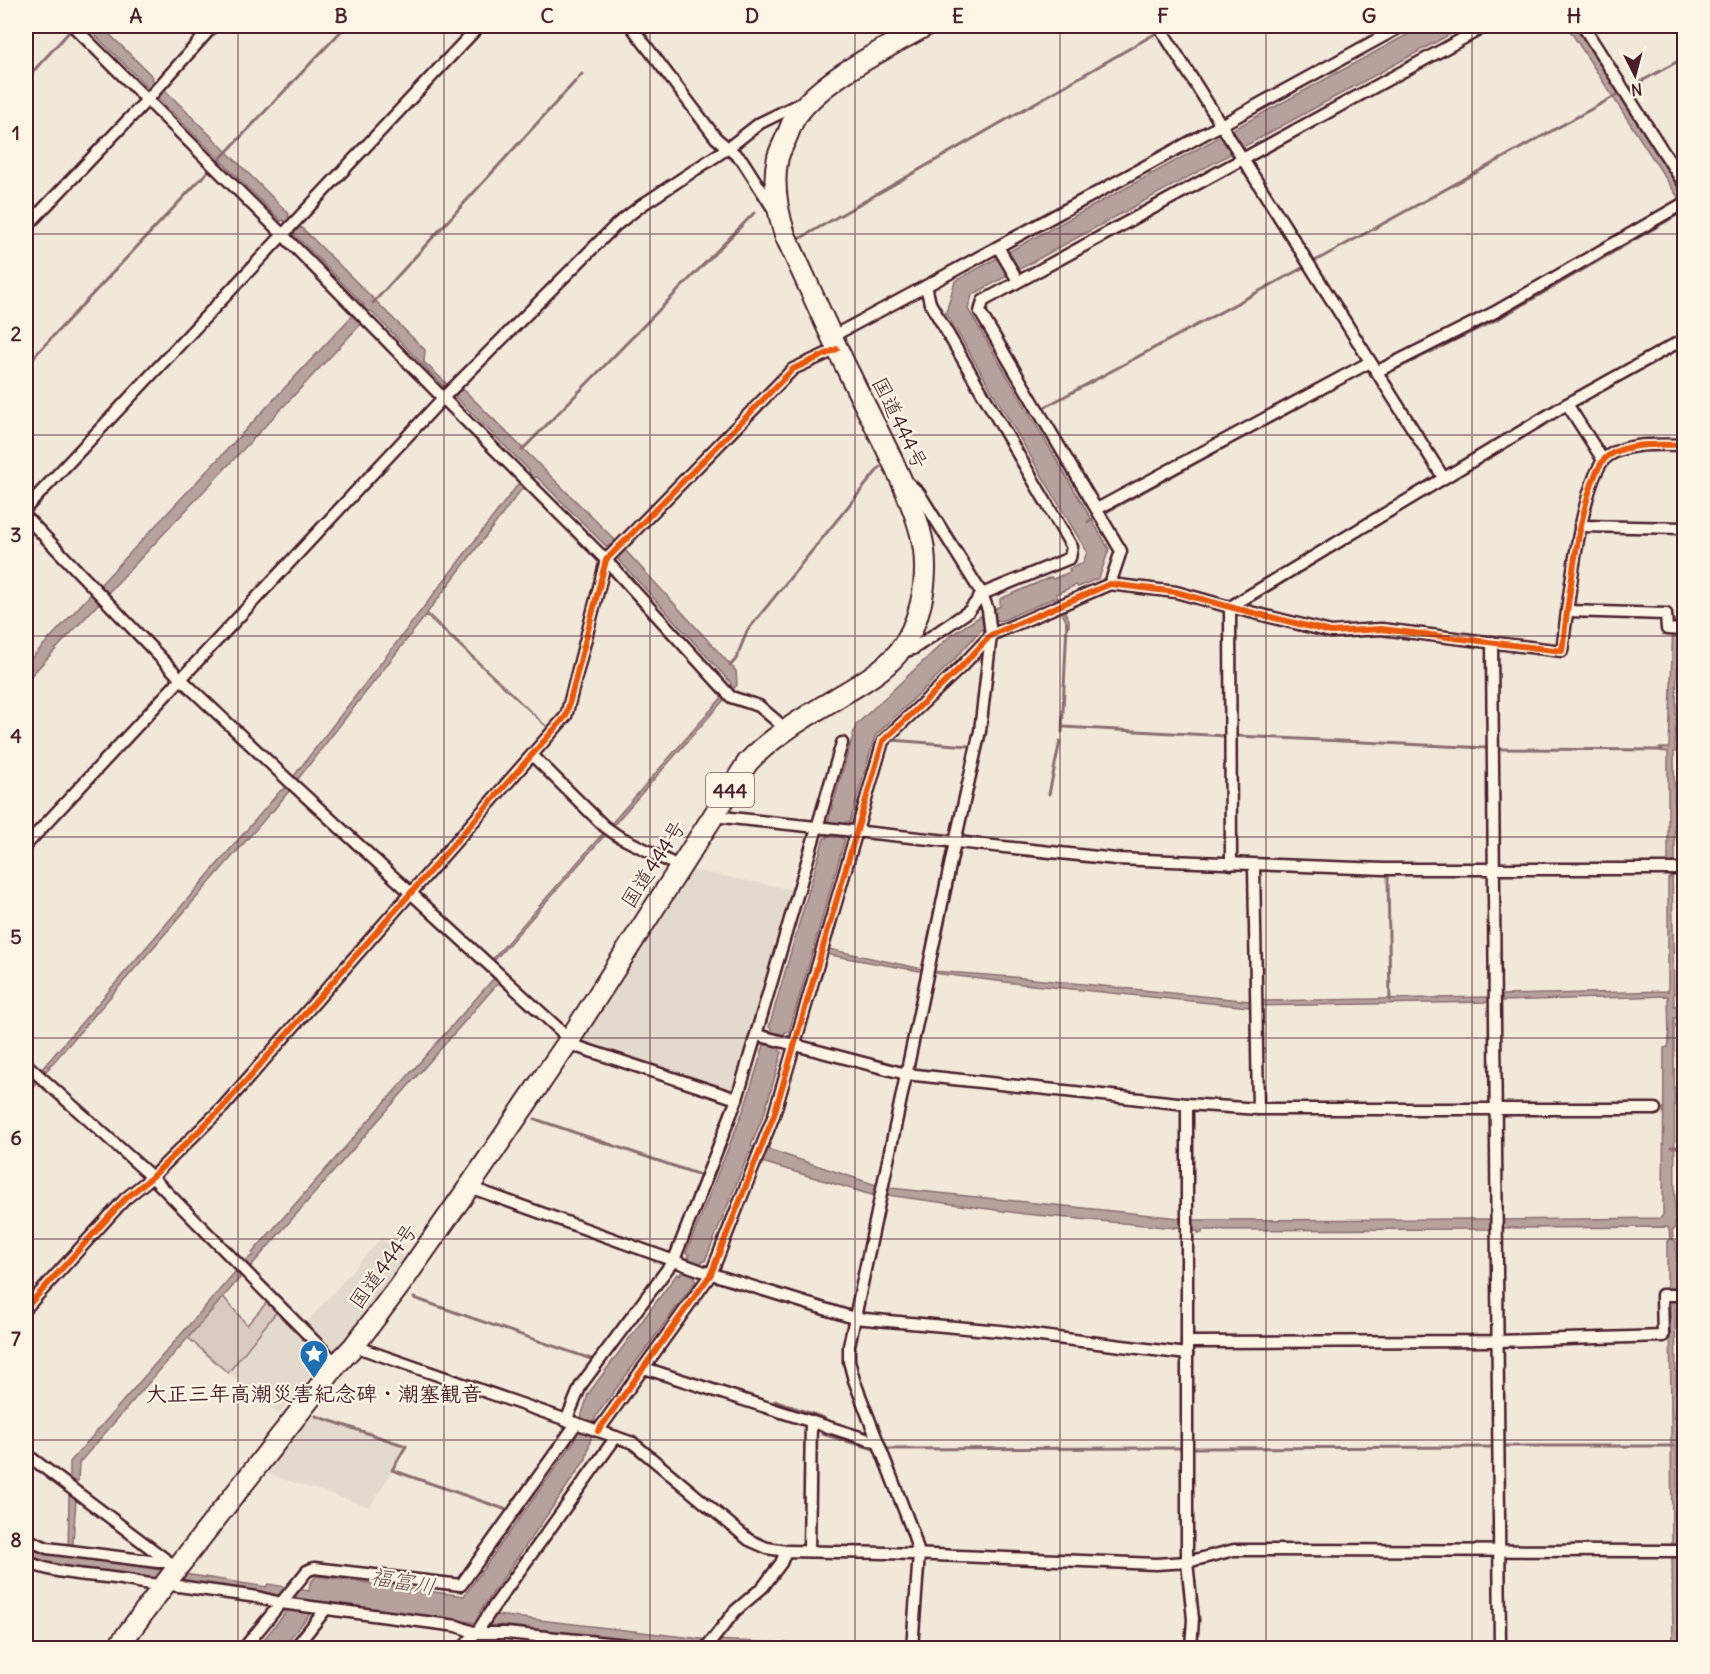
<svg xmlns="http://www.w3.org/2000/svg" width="1710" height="1674" font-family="Delius,'Klee One',sans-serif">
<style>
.built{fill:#e4d9cd}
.green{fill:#d8cac0;stroke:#917476;stroke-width:1.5}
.water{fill:#b6a19c;stroke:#8b6d6f;stroke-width:1.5}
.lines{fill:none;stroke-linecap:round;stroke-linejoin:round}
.stream{stroke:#8b6d6f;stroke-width:3}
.street-casing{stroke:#4a1f2b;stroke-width:15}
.highway-casing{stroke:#4a1f2b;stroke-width:24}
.street{stroke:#fcf5e5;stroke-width:10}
.highway{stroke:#fcf5e5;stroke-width:20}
.cycleway-casing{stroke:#fcf5e5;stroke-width:10}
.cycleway{stroke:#e8590c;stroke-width:6}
.grid{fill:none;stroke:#4a1f2b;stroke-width:1.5;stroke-opacity:0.55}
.labels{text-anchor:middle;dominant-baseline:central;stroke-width:4.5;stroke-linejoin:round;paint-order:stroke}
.shield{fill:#fcf5e5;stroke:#7f5f63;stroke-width:1.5}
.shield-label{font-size:20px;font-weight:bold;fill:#4a1f2b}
.street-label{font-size:21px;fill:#4a1f2b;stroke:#fcf5e5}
.poi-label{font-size:21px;font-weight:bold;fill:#4a1f2b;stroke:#fcf5e5}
.water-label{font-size:22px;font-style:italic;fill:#704c53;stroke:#fcf5e5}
.neatline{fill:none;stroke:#4a1f2b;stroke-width:2}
.grid-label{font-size:20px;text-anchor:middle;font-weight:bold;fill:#4a1f2b}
</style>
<rect width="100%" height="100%" fill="#f1e8da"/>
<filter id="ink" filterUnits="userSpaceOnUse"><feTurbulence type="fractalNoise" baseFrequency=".0167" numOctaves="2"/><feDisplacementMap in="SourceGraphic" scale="12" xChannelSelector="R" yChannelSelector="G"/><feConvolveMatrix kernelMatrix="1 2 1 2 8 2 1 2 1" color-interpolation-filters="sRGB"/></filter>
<g filter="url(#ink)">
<g class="built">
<polygon points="692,870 795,890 734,1094 580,1045"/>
<polygon points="381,1238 407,1260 338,1352 325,1358 279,1414 228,1373 278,1310 300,1330"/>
<polygon points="313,1414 408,1446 370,1507 268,1474 268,1470"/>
</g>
<polygon class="green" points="221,1294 247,1325 267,1302 278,1310 228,1373 186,1336"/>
<g class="water">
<polygon points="86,26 101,26 153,77 152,79 164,91 165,90 289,214 288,216 300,228 301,227 425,350 424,362 448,385 461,391 463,389 615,540 613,543 622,552 625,550 736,671 737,685 494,961 499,982 251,1266 249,1265 239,1276 240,1278 79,1463 78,1481 75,1481 74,1498 76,1499 72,1556 75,1558 129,1565 266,1587 268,1584 309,1591 310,1583 316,1576 464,1596 574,1442 588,1394 677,1274 680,1275 689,1255 686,1253 745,1106 764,1045 766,1045 771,1028 769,1027 824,838 827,838 831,822 828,821 856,725 951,635 984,614 1000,606 1000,599 1051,577 1053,579 1070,572 1069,569 1083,563 1087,552 946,313 955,281 1423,26 1465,26 972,295 968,309 1109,549 1099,578 1078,587 1076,585 1056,594 1069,620 1069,626 1066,626 1066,621 1054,598 1001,621 998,620 981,630 953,661 875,736 850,822 846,822 841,838 845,839 814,946 932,971 1013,977 1250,1001 1250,1003 1262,1003 1262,1001 1489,997 1502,997 1502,995 1668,991 1668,879 1670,878 1669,862 1668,862 1668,752 1660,751 1660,748 1669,748 1673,620 1684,620 1684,626 1678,633 1675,749 1683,749 1683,751 1674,752 1675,862 1672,862 1674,1006 1684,1006 1684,1017 1674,1018 1675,1229 1672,1230 1673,1240 1676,1241 1677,1290 1673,1290 1673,1301 1675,1301 1678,1546 1676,1546 1676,1558 1678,1558 1679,1648 1673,1648 1672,1558 1674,1558 1674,1546 1672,1546 1670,1301 1671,1301 1671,1290 1667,1289 1667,1241 1670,1240 1669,1229 1667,1227 1503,1228 1503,1226 1490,1227 1490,1229 1202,1230 1202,1233 1198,1233 1198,1231 1193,1231 1193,1228 1175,1227 1175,1228 1025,1214 873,1193 872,1195 762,1162 767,1149 876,1185 890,1188 1179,1218 1180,1222 1192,1222 1193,1220 1490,1219 1490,1221 1502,1221 1502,1220 1661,1218 1663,1215 1664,1048 1668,1047 1669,1042 1668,996 1502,1001 1502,1000 1489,1000 1489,1002 1250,1006 1249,1007 1013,983 925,972 830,955 829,953 813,950 789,1032 785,1032 779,1050 782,1052 765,1111 751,1146 757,1149 755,1155 749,1153 705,1261 702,1261 694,1279 696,1281 596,1416 586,1459 479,1613 710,1640 911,1648 693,1648 675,1645 657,1645 501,1625 495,1627 470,1622 320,1602 282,1648 257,1648 297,1598 47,1563 26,1556 26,1546 47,1554 68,1555 69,1496 72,1496 72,1481 70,1481 70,1462 235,1272 237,1274 247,1263 246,1260 253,1255 252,1253 494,978 495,979 491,961 731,687 731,683 617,558 619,556 610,545 607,547 537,477 531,478 523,485 524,486 427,613 547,727 426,615 298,779 289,789 289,791 273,811 271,812 52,1064 48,1066 50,1067 46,1071 44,1070 35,1081 36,1083 26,1095 26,1084 31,1078 33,1079 42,1069 280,791 287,787 295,777 294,776 519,483 521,484 530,474 529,470 455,397 457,394 447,390 371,311 366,312 359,320 362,323 108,593 105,590 97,599 100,602 26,681 26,664 91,594 94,596 102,588 100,585 353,315 356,317 363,310 364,305 295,235 295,233 283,220 281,221"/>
<polygon points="1567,26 1575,26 1684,196 1679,199"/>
</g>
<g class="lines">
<g class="stream">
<polyline points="1168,26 1169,26"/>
<polyline points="26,79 71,30"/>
<polyline points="1629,88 1684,58"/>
<polyline points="217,162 346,26"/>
<polyline points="799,239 1158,32"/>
<polyline points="1315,261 1617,95"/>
<polyline points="373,303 582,74"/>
<polyline points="26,365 210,169"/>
<polyline points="1384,375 1498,319 1684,211"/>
<polyline points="1596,394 1684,346"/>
<polyline points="1043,408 1304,267"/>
<polyline points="522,450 754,213"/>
<polyline points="1088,522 1368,369 1372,375"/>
<polyline points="1254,600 1447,482"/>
<polyline points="730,666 736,659 747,631 880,467"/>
<polyline points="1063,727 1227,736"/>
<polyline points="1062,732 1067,623"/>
<polyline points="1237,736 1487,748"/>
<polyline points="891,740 969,746"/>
<polyline points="1497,749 1662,750"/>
<polyline points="1049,794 1060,741"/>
<polyline points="1388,876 1390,1000"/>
<polyline points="535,1119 703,1176"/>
<polyline points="1671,1147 1684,1147"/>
<polyline points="414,1298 594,1360"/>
<polyline points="772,1404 775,1401 824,1418 825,1422"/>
<polyline points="316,1416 406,1446 392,1470 510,1511"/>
<polyline points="1674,1417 1684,1418"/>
<polyline points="822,1430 822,1434 874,1449"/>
<polyline points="1504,1446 1673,1446"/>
<polyline points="1193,1448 1492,1447"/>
<polyline points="887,1449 1180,1448"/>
</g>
<g class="street-casing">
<g id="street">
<polyline points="73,26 283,235 443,398 606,560 731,697 759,706 779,723 783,731"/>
<polyline points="631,26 716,138 742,160 774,210"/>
<polyline points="1159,26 1443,477"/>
<polyline points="1583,26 1684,184"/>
<polyline points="26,227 147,100 213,26"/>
<polyline points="998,247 1018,281"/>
<polyline points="831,337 926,286 1402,26"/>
<polyline points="1376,372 1495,312 1684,203"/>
<polyline points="1567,404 1603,460"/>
<polyline points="906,481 919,493 982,594 988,610 991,635 980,731 955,842 849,1346 849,1361 854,1380 913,1533 919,1554 912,1648"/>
<polyline points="26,508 479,26"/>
<polyline points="1097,509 1370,362"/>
<polyline points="26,517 181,679 289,781 561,1031 568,1042 578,1047 737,1099"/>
<polyline points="1580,526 1684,528"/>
<polyline points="1110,584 1121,551 980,312 983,301 1486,26"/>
<polyline points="1230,607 1567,404 1684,339"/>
<polyline points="1230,607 1231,864"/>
<polyline points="1568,611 1666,614 1667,629 1684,630"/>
<polyline points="1492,642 1500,1648"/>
<polyline points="899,653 913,649 969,611 982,594 1070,558 1072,547 930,303 926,286"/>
<polyline points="532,755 604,826 618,836 680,867"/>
<polyline points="713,816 1116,859 1384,869 1684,869"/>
<polyline points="26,845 443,398 616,225 642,205 728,148 760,123 801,103"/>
<polyline points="1254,865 1258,1109"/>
<polyline points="1683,1026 1684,1026"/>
<polyline points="757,1035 906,1074 1187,1104 1258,1109 1655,1109"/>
<polyline points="26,1064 152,1177 337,1364"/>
<polyline points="1187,1104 1187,1562 1193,1619 1191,1648"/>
<polyline points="469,1187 702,1271 854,1318 1000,1331 1187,1354"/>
<polyline points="26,1308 125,1199 152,1177 223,1107 566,716 606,560 793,369 837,349"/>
<polyline points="1187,1342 1497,1341 1663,1336 1662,1295 1684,1295"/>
<polyline points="354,1346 633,1443 749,1540 767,1548 786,1551"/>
<polyline points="644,1368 869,1440 877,1441"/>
<polyline points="566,1421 581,1385 674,1260 737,1099 842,743"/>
<path d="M598 1431 711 1274 774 1115 883 741 961 667 991 635 1110 584 1176 592 1230 607 1331 632 1381 629 1562 651C1567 615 1581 474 1608 456 1629 442 1660 445 1684 445"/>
<polyline points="26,1454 177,1568"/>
<polyline points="26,1539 47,1548 158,1562 169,1562"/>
<polyline points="809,1551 811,1421"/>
<path d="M26 1561C57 1576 93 1574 127 1580 140 1582 151 1586 164 1584L257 1597 281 1603 457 1626 476 1633H506L638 1646 641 1648"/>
<polyline points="244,1648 307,1571 314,1568 461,1585 576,1424"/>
<polyline points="295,1648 326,1609"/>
<polyline points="463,1648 479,1629 492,1609 616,1437"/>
<polyline points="706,1648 735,1611 763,1587 781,1563 786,1551 887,1553 1156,1564 1187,1562 1234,1550 1684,1551"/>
</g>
</g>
<g class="highway-casing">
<path id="highway" d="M117 1648 177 1568 337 1364 354 1346 400 1285 469 1187 568 1042 748 762C775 734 807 716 840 696 860 684 883 671 898 653 920 624 928 585 924 550 921 528 913 509 905 489 889 450 868 413 850 375 827 329 807 281 785 235 777 210 772 183 778 157 780 150 784 143 787 136 790 129 792 121 797 115 824 78 885 49 925 26"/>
</g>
<use href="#street" class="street"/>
<use href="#highway" class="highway"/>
<g class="cycleway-casing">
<g id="cycleway">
<polyline points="26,1308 125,1199 152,1177 223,1107 566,716 606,560 793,369 837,349"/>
<path d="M598 1431 711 1274 774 1115 883 741 961 667 991 635 1110 584 1176 592 1230 607 1331 632 1381 629 1562 651C1567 615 1581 474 1608 456 1629 442 1660 445 1684 445"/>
</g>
</g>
<use href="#cycleway" class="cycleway"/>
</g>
</g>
<path class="grid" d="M238 26V1648M444 26V1648M650 26V1648M855 26V1648M1060 26V1648M1266 26V1648M1472 26V1648M26 234H1684M26 435H1684M26 636H1684M26 837H1684M26 1038H1684M26 1239H1684M26 1440H1684"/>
<defs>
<g id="sight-pin" transform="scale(1.5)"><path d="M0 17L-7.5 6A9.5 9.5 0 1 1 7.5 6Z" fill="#1f6fb2" stroke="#fcf5e5"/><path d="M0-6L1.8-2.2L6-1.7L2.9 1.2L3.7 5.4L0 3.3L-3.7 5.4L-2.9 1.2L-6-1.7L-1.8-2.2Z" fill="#fff"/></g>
</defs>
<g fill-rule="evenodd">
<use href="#sight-pin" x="314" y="1354"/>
</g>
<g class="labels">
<rect class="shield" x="706" y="773" width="48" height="34" rx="4.5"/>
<g class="shield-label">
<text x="730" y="790">444</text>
</g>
<g class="street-label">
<text transform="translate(900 423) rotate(64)">国道444号</text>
<text transform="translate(653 864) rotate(-57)">国道444号</text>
<text transform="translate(383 1266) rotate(-54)">国道444号</text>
</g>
<g class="poi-label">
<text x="314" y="1393">大正三年高潮災害紀念碑・潮塞観音</text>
</g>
<g class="water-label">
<text transform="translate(403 1581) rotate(10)">福富川</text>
</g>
</g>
<rect width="1710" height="1674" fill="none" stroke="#fcf5e5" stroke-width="66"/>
<g transform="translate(1635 75) rotate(174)" stroke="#fcf5e5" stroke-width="4.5" paint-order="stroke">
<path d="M0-4.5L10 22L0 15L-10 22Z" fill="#4a1f2b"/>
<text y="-9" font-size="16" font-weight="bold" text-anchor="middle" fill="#4a1f2b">N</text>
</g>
<rect x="33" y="33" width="1644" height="1608" class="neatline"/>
<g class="grid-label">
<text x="136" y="23">A</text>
<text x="341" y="23">B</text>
<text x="547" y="23">C</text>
<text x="752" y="23">D</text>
<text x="958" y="23">E</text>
<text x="1163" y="23">F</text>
<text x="1369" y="23">G</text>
<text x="1574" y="23">H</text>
<text x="16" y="140">1</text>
<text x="16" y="341">2</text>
<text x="16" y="542">3</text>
<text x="16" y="743">4</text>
<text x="16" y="944">5</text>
<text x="16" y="1145">6</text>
<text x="16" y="1346">7</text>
<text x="16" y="1547">8</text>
</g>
</svg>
